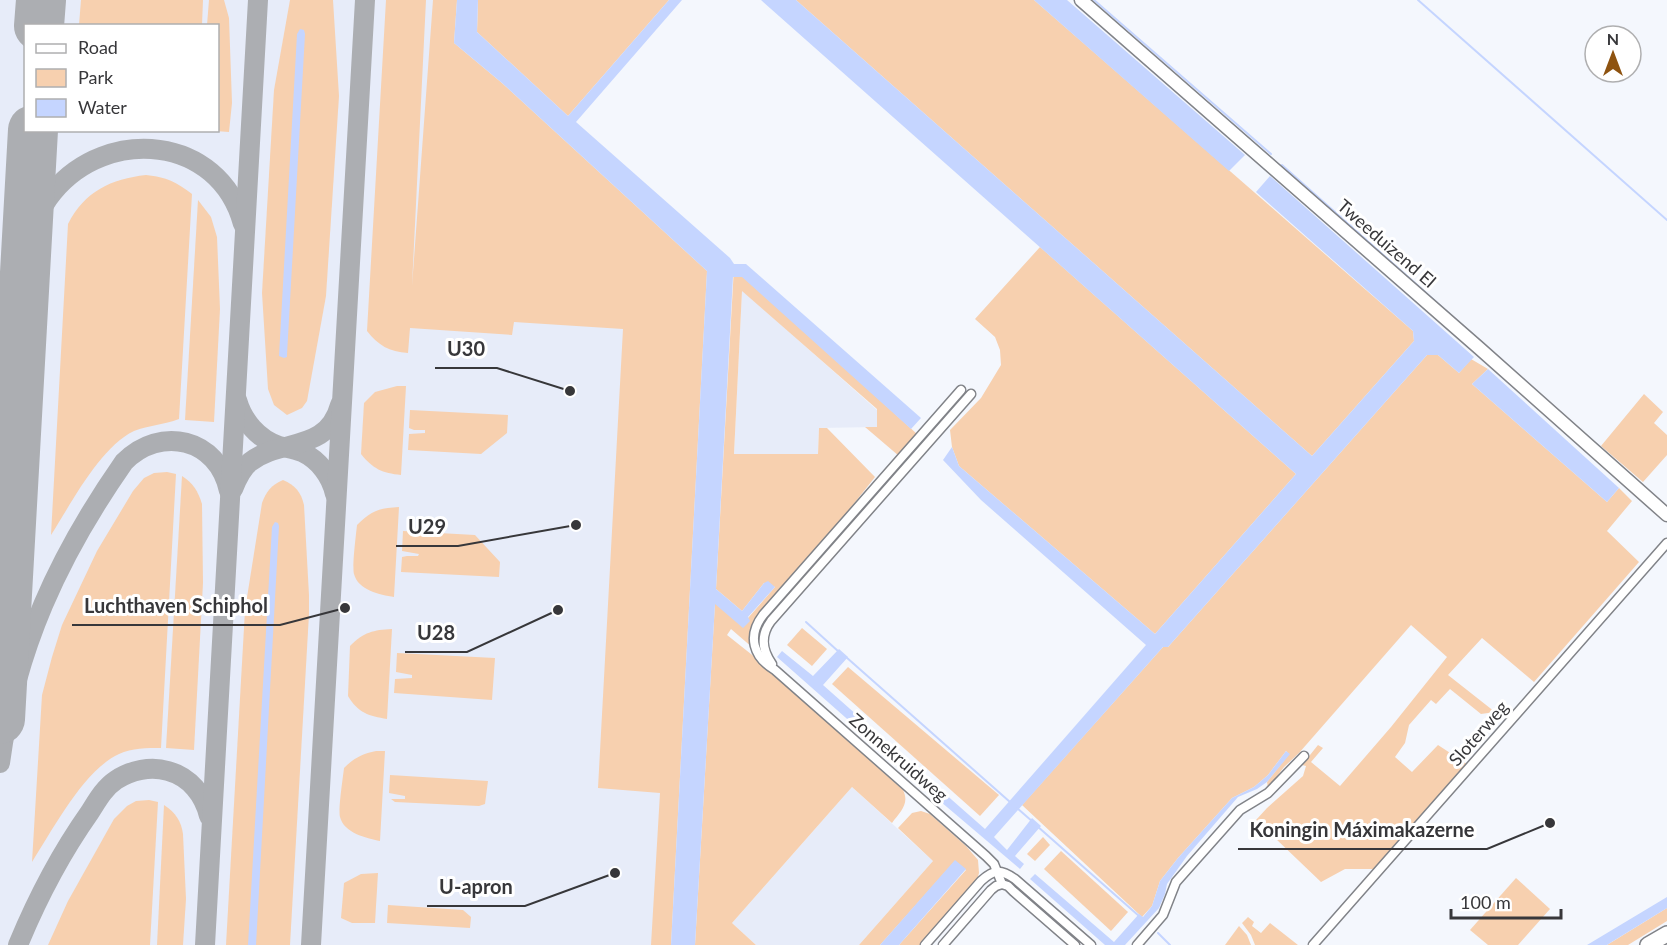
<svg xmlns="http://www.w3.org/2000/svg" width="1667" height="945" font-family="Lato,sans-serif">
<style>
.built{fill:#e7ecf9;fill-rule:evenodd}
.green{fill:#f7d0af}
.water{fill:#c5d5ff}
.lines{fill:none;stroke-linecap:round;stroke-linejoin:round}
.stream{stroke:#c5d5ff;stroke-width:2}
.taxiway{stroke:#acaeb2;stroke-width:20}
.runway{stroke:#acaeb2;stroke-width:50}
.street-casing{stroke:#818388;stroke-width:11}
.secondary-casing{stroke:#818388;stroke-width:15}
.highway-casing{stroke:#818388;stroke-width:18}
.street{stroke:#fff;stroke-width:8}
.secondary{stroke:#fff;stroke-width:12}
.highway{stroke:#fff;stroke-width:15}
.labels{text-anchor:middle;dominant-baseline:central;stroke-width:6;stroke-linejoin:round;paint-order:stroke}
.street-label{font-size:18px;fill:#37373a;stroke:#fff}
.leader{fill:none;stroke:#37373a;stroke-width:2}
.callout-dot{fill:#37373a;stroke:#fff;stroke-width:2}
.callout-label{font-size:20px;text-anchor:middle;font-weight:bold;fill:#37373a;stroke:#fff;stroke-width:6;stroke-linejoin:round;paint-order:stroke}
</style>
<rect width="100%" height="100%" fill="#f4f7fd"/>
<g class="built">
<path d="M0 0H457L454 43 707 271 671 945H0ZM26 26H218V130H26Z"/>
<polygon points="742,290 877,410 877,427 819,428 818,454 734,455"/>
<polygon points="852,787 933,861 859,945 756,945 732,923"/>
</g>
<g class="green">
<polygon points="81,0 203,0 202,25 79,25"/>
<polygon points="209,0 224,0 229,18 232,103 229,132 215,131 218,130 218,26 207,25"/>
<polygon points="290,0 333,0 339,96 326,296 307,401 302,408 287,415 274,405 268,389 262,293 274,90"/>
<path d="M386 0H426L412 286 433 0H457L454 43 502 83 707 271 671 945H651L660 793 598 788 623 329 514 322 512 335 410 328 408 353C389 352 378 345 367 331Z"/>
<polygon points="478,0 669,0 568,116 477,32"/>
<polygon points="796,0 1034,0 1413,331 1414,341 1312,456"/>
<path d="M146 175C167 177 176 182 192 194L179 419C164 425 149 425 134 431 100 447 71 504 51 535L68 224C85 191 111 179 146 175Z"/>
<polygon points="198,200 211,217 217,237 220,309 214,422 185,420"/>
<polygon points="1040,247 1296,474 1155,634 959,466 952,447 950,430 981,398 1001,365 1000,350 995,337 975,319"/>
<path d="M734 267 917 434 899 456 865 427H877V409L742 291 734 454H818L819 428H827L875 477 826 539 756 617 754 625 753 648 731 629 727 635 756 658 903 790C910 804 900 812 892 823L852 787 732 923 756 945H695L715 603 748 618 775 587 764 583 742 611 716 589Z"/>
<polygon points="1427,355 1438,355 1459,373 1471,359 1488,369 1472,384 1607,502 1619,488 1632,501 1607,531 1639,562 1534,682 1482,638 1448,675 1495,712 1481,714 1450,689 1436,704 1431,700 1409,725 1405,743 1395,757 1412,772 1438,745 1467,764 1374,869 1345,869 1321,882 1256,820 1267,808 1303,776 1306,766 1302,765 1318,745 1323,748 1311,762 1340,786 1391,727 1447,657 1411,625 1299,753 1284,767 1268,788 1267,782 1289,754 1286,751 1268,775 1254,787 1232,798 1178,858 1160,881 1152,906 1142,917 1022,805 1163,647 1168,647"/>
<path d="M397 386H406L401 475C382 473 373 469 361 454L364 403 375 392Z"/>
<polygon points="1644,394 1663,412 1654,423 1667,435 1667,455 1643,482 1601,446"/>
<polygon points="410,410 508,415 507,433 481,454 408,450 409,434 425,433 425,430 414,430 409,428"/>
<path d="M167 472 176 474 161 748C147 748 132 748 119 754 84 770 53 829 32 862L42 695 52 657 62 625 97 551 133 491 144 478 154 473Z"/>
<path d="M182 476C193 483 198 491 202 504L203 583 194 750 166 748Z"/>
<path d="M283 480C295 485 301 492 304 505L309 595V614L290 945H226L245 610 262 503C266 492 271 485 283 480Z"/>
<path d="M399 507 394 597C380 595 358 590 354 574 352 567 356 535 357 525 371 511 379 508 399 507Z"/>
<polygon points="403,531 475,535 500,562 499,577 401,572 402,557 407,556 418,556 419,554 402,551"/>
<polygon points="802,628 827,649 812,666 787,645"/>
<path d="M392 629 387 719C369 716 358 713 348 696L350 646C364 632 373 630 392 629Z"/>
<polygon points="397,653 495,658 492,700 394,693 395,679 412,678 412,675 396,672"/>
<polygon points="848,667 999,795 980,816 832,684"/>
<path d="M376 751H385L380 841C366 838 344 833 340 817 338 809 343 778 344 768 354 758 362 754 376 751Z"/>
<polygon points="390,775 488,781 485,804 479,806 395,802 391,799 405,799 405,796 389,793"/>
<polygon points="149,800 158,802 150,945 48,945 68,901 114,819 127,806 136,801"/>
<path d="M164 805C176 813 181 821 183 834L186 899 183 945H157Z"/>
<polygon points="921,811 930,814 966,846 978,860 979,873 976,883 921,945 899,945 966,870 955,861 880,945 859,945 933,861 898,828 912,813"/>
<polygon points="1043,837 1050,845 1035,861 1027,854"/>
<polygon points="1061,851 1128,912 1111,931 1044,869"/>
<polygon points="378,873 375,923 352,923 341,918 344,883 361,874"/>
<polygon points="1516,878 1550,909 1518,945 1488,945 1470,930"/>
<polygon points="388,905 463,910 471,917 470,928 387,923"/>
<polygon points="1667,908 1667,921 1628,945 1607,945"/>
<polygon points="1248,917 1254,922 1252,926 1261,933 1270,923 1298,945 1255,945 1251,935 1242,923"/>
<polygon points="1239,926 1247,935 1251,945 1225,945"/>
</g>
<g class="water">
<polygon points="457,0 478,0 477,32 568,116 669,0 682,0 576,122 730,258 734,264 746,264 921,418 911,429 742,277 733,277 716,589 742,611 764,583 768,581 775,587 748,617 750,621 743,628 715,604 695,945 671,945 707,271 502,83 454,43"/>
<polygon points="761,0 796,0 1312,456 1414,341 1413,331 1256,192 1270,176 1474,357 1459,373 1438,355 1427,355 1168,647 1163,647 994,837 1007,850 1032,818 1041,826 1015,856 1024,864 1020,869 921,785 927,778 985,829 1146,645 981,500 943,460 952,447 959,466 1155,634 1296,474"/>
<polygon points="1034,0 1067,0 1245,155 1229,171"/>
<polygon points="300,29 304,30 305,34 287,355 287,357 284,358 279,356 297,34"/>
<polygon points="1488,369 1619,488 1607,502 1472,384"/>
<polygon points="275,522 278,523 279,526 256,945 248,945 272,527"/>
<polygon points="839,649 848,657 823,685 920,771 914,778 777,657 782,651 813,676"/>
<polygon points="1286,751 1290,754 1267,782 1257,789 1238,797 1187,856 1167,884 1165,894 1159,908 1125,945 1105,945 1030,879 1035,874 1114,942 1139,914 1143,917 1152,906 1160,881 1178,858 1232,798 1254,787 1268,775"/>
<polygon points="955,860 966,869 899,945 880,945"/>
<polygon points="1667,897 1667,908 1610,943 1607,945 1587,945"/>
</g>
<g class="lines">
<g class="stream">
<polyline points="1094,0 1271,154"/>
<polyline points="1418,0 1667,220"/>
<polyline points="1282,165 1667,507"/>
<polyline points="806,622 839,652"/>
<polyline points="846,657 1010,802"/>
<polyline points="1017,808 1033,822"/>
<polyline points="1037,826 1139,916"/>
<polyline points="1158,933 1170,945"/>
</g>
<g class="taxiway">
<path d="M26 259C30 235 37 211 53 192 107 126 219 135 243 224"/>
<path d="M237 400C243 421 258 439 279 446 287 448 295 449 302 452 319 460 331 476 335 494"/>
<path d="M233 489C237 479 242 468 250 462 281 438 327 453 340 405"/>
<path d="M0 763C15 649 59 555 124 462 160 425 218 438 229 491"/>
<path d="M18 945C37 899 61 853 90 812 97 801 104 788 116 780 131 770 151 766 168 771 190 777 204 795 209 816"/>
<polyline points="205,945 258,0"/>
<polyline points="311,945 365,0"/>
</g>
<g class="runway">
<polyline points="39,26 41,0"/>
<polyline points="0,719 33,130"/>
</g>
<g class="street-casing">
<g id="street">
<path d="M961 390 763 615C747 636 753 657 775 670L986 856 994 864 1002 884 1008 886 1013 891 1075 945"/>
<path d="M772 664C762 650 760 636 771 621L971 394"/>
<path d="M925 945 981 881C994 869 1001 869 1015 879L1091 945"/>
<polyline points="943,945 991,890 996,886 1002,884"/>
<polyline points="1137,945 1163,915 1176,882 1240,810 1268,793 1304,756"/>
<polyline points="1313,945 1667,543"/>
</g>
</g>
<g class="secondary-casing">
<polyline id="secondary" points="1081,0 1479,348 1667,515"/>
</g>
<g class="highway-casing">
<polyline id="highway" points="1648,945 1667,934"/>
</g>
<use href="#street" class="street"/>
<use href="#secondary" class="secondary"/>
<use href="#highway" class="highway"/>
</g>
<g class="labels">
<g class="street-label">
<text transform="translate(1387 243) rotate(41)">Tweeduizend El</text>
<text transform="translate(1478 733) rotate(-49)">Sloterweg</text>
<text transform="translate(899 757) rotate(41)">Zonnekruidweg</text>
</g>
</g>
<path class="leader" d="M570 391L497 368H435M576 525L458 546H396M345 608L280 625H72M558 610L467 652H405M1550 823L1487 849H1238M615 873L525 906H427"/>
<g class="callout-dot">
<circle cx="570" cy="391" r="6"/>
<circle cx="576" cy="525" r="6"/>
<circle cx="345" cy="608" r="6"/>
<circle cx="558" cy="610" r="6"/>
<circle cx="1550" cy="823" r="6"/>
<circle cx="615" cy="873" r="6"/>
</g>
<g class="callout-label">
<text x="466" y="356">U30</text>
<text x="427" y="534">U29</text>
<text x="176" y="613">Luchthaven Schiphol</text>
<text x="436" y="640">U28</text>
<text x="1362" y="837">Koningin Máximakazerne</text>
<text x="476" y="894">U-apron</text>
</g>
<rect x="24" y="24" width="195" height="108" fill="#ffffff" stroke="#afafb0" stroke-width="1.5"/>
<rect x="36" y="44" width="30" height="9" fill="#ffffff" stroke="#afafb0" stroke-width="1.5"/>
<text x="78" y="54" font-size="18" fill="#37373a">Road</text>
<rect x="36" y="69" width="30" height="18" fill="#f7d0af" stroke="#afafb0" stroke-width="1.5"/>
<text x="78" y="84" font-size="18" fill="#37373a">Park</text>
<rect x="36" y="99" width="30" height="18" fill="#c5d5ff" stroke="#afafb0" stroke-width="1.5"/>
<text x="78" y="114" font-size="18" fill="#37373a">Water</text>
<g transform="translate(1613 54)"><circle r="28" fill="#ffffff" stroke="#afafb0" stroke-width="1.5"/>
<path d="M0-4.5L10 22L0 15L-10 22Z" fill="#8e5310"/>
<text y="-9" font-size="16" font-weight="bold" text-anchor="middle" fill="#37373a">N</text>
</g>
<path d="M1451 909v9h110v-9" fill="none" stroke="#37373a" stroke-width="3"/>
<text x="1460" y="909" font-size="18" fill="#37373a" stroke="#ffffff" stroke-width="4.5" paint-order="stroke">100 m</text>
</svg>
